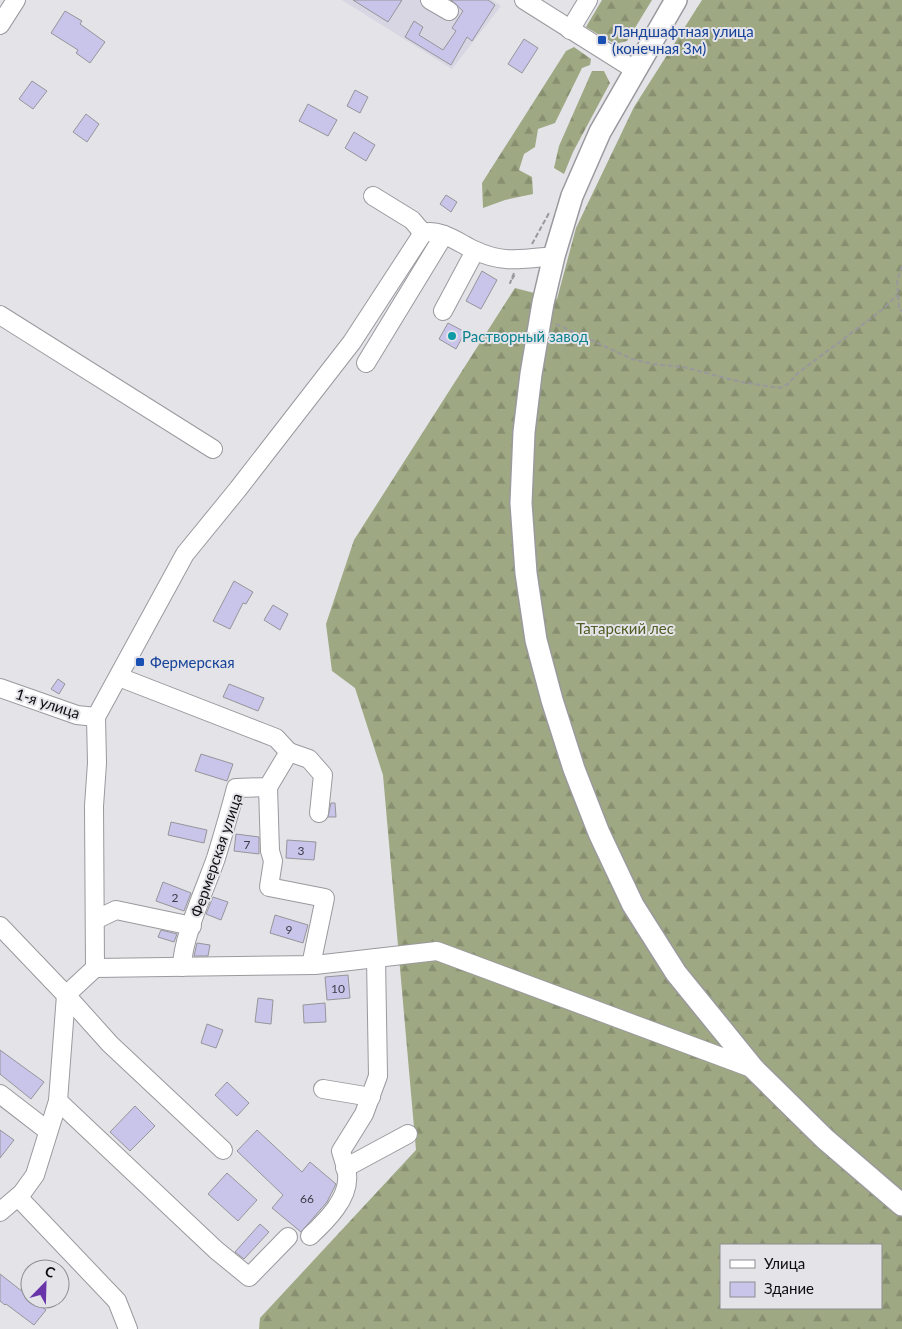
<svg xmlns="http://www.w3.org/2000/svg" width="902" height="1329" font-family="Lato,sans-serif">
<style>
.built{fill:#d7d6e2}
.forest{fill:url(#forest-firs);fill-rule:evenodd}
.building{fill:#c8c4ea;stroke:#96959a}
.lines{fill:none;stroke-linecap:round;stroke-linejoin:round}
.minor-casing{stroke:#9a999e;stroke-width:20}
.major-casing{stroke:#9a999e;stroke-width:24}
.path{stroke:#99999c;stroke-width:2;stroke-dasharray:5 2.5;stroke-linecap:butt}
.minor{stroke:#fff;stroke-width:18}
.major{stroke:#fff;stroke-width:21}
.transit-dot{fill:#1a4fb4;stroke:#e3e3e8;stroke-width:2}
.culture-dot{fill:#0f9aa8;stroke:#e3e3e8;stroke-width:2}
.labels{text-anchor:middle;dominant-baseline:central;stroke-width:4;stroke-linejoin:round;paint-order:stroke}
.number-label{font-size:12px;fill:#3c3c46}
.transit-label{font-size:15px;fill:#164399;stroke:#e3e3e8;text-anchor:start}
.culture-label{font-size:15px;fill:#0d838f;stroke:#e3e3e8;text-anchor:start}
.park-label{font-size:15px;fill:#505c22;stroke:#e3e3e8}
.street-label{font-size:15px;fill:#0e0e0f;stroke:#e3e3e8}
</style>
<defs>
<pattern id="forest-firs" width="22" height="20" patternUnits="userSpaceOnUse" patternTransform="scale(1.25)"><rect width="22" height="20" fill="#9ea883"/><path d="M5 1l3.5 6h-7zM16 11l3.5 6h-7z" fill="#878f70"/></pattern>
</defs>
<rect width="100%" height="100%" fill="#e3e3e8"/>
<polygon class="built" points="342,0 492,0 501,6 452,69"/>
<g class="forest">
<polygon points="602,0 652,0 627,41 615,44 586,27"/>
<path d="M702 0H902V1329H259L260 1318 416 1150 383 775 355 688 332 671 326 624 354 540 515 288 557 299 576 228 634 107ZM721 1245H881V1308H721Z"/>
<polygon points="574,47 591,59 590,65 582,68 555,123 538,129 535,147 524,154 519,170 532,177 533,194 505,200 483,208 482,183 566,51"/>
<polygon points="592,71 604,71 610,83 573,152 564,174 554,168 559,146"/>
</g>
<g class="building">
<polygon points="353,0 402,0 388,22"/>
<polygon points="451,0 488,0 495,5 472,41 467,37 451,65 405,37 414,21 423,27 419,35 443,50 456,31 452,28 463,11"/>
<polygon points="65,11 82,21 80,24 105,42 90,63 76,53 78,50 51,33"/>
<polygon points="524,39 538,48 522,73 508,64"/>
<polygon points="32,81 47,91 33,109 19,99"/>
<polygon points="355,90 368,97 360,113 347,106"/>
<polygon points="308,104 337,120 328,136 299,121"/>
<polygon points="86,114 99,124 87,142 73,132"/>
<polygon points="354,132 375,145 366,161 345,148"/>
<polygon points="446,195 457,202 451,212 440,204"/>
<polygon points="482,271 497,280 481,309 466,301"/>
<polygon points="448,323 465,332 456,349 439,339"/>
<polygon points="234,581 253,592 246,604 243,603 230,629 213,621"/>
<polygon points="273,605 288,614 280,630 264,620"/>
<polygon points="58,679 65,684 59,694 51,689"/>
<polygon points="229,684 264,698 258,711 223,697"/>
<polygon points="201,754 233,764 227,781 195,771"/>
<polygon points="331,803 335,803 336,817 328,817"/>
<polygon points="171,822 207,830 204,843 168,835"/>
<polygon points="236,834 259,837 259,854 234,851"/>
<polygon points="287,840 316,842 314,860 286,858"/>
<polygon points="163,882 191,893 184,911 156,901"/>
<polygon points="213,897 228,902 221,920 206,914"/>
<polygon points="275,915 308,925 303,943 270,933"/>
<polygon points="161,930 177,934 174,942 158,937"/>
<polygon points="197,943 210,945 208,956 194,956"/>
<polygon points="348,975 350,998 327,1000 325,977"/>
<polygon points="258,998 273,1000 271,1024 255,1022"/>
<polygon points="325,1003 326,1022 304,1023 303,1005"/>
<polygon points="207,1024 223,1030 216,1048 201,1043"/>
<polygon points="0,1050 44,1082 31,1099 0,1074"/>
<polygon points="227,1082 249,1103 237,1116 215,1095"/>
<polygon points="135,1106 155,1126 130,1151 110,1132"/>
<polygon points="0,1130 14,1140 0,1158"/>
<polygon points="257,1130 302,1172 310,1162 336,1184 327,1202 301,1232 272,1208 283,1195 237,1151"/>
<polygon points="227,1173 257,1200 238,1221 208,1194"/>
<polygon points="260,1224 269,1232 244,1259 235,1252"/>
<polygon points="0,1274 46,1310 34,1325 6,1304 5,1305 0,1301"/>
</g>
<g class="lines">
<g class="minor-casing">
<g id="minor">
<polyline points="430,0 449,11"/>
<polyline points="524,0 635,70"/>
<polyline points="0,25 16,0"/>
<polyline points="570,30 588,0"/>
<polyline points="373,196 412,220 423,233"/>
<polyline points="443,311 475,251"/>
<polyline points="0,315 213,449"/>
<polyline points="366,363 444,235"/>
<path d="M119 677 276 738 289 752 268 787 236 788C230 811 223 835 216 858 206 887 182 938 182 967"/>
<polyline points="0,688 77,715 96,717"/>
<polyline points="289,752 309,759 323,775 319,813"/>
<polyline points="268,787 270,851 273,861 269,887 325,898 311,965"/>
<polyline points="95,920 116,910 192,926"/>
<polyline points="0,926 66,995 110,1044 223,1150"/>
<polyline points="95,968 315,965 437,951 754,1069"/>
<polyline points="323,1089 371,1097"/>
<polyline points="0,1094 48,1131"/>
<polyline points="58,1101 216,1250 249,1277 288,1237"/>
<polyline points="345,1168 408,1134"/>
<polyline points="18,1197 117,1301 128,1329"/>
<path d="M0 1212 22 1193 35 1175 58 1101 66 995 95 968 94 806 97 763 96 717 185 554 238 489 352 342 423 233C440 228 459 243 474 250 503 264 523 259 554 256"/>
<path d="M310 1236C326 1221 350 1198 347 1174 346 1166 343 1158 341 1151L364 1114 378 1076 376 958"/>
</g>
</g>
<g class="major-casing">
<polyline id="major" points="676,0 600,132 572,196 554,256 543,303 531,374 524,432 521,503 526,573 536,640 552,700 574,769 599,833 633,905 676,973 754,1069 825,1139 902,1205"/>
</g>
<g class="path">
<polyline points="532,244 549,213"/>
<polyline points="902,266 897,281 899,309 902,311"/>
<polyline points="514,273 510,283 515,274"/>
<polyline points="556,324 632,359 653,364 683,367 741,382 780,388 788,384 798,373 882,310 897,295"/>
</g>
<use href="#minor" class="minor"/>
<use href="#major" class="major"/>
</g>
<g class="transit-dot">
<rect x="597" y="35" width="10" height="10" rx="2.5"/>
<rect x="135" y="657" width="10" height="10" rx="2.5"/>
</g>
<circle class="culture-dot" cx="452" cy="336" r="5"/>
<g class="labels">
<g class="number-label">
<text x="247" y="844">7</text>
<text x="301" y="850">3</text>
<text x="175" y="897">2</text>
<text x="289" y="929">9</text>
<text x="338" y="988">10</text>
<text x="307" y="1198">66</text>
</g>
<g class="transit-label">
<text x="612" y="31">Ландшафтная улица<tspan x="612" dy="17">(конечная 3м)</tspan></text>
<text x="150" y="662">Фермерская</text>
</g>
<g class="culture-label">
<text x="462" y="336">Растворный завод</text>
</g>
<g class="park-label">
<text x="625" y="628">Татарский лес</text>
</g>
<g class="street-label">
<text transform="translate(48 703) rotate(18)">1-я улица</text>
<text transform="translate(216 855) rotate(-71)">Фермерская улица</text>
</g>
</g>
<rect x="720" y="1244" width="162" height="65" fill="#e3e3e8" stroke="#8e8e91"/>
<rect x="730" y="1260" width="25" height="8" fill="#ffffff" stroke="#8e8e91"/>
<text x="764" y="1269" font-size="15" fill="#0e0e0f">Улица</text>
<rect x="730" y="1282" width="25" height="15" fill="#c8c4ea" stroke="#8e8e91"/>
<text x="764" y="1294" font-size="15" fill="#0e0e0f">Здание</text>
<g transform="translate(45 1284) rotate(23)"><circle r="24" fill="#e3e3e8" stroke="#8e8e91"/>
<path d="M0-4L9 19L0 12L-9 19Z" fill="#6933aa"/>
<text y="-8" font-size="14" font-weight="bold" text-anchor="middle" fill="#0e0e0f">С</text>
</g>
</svg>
